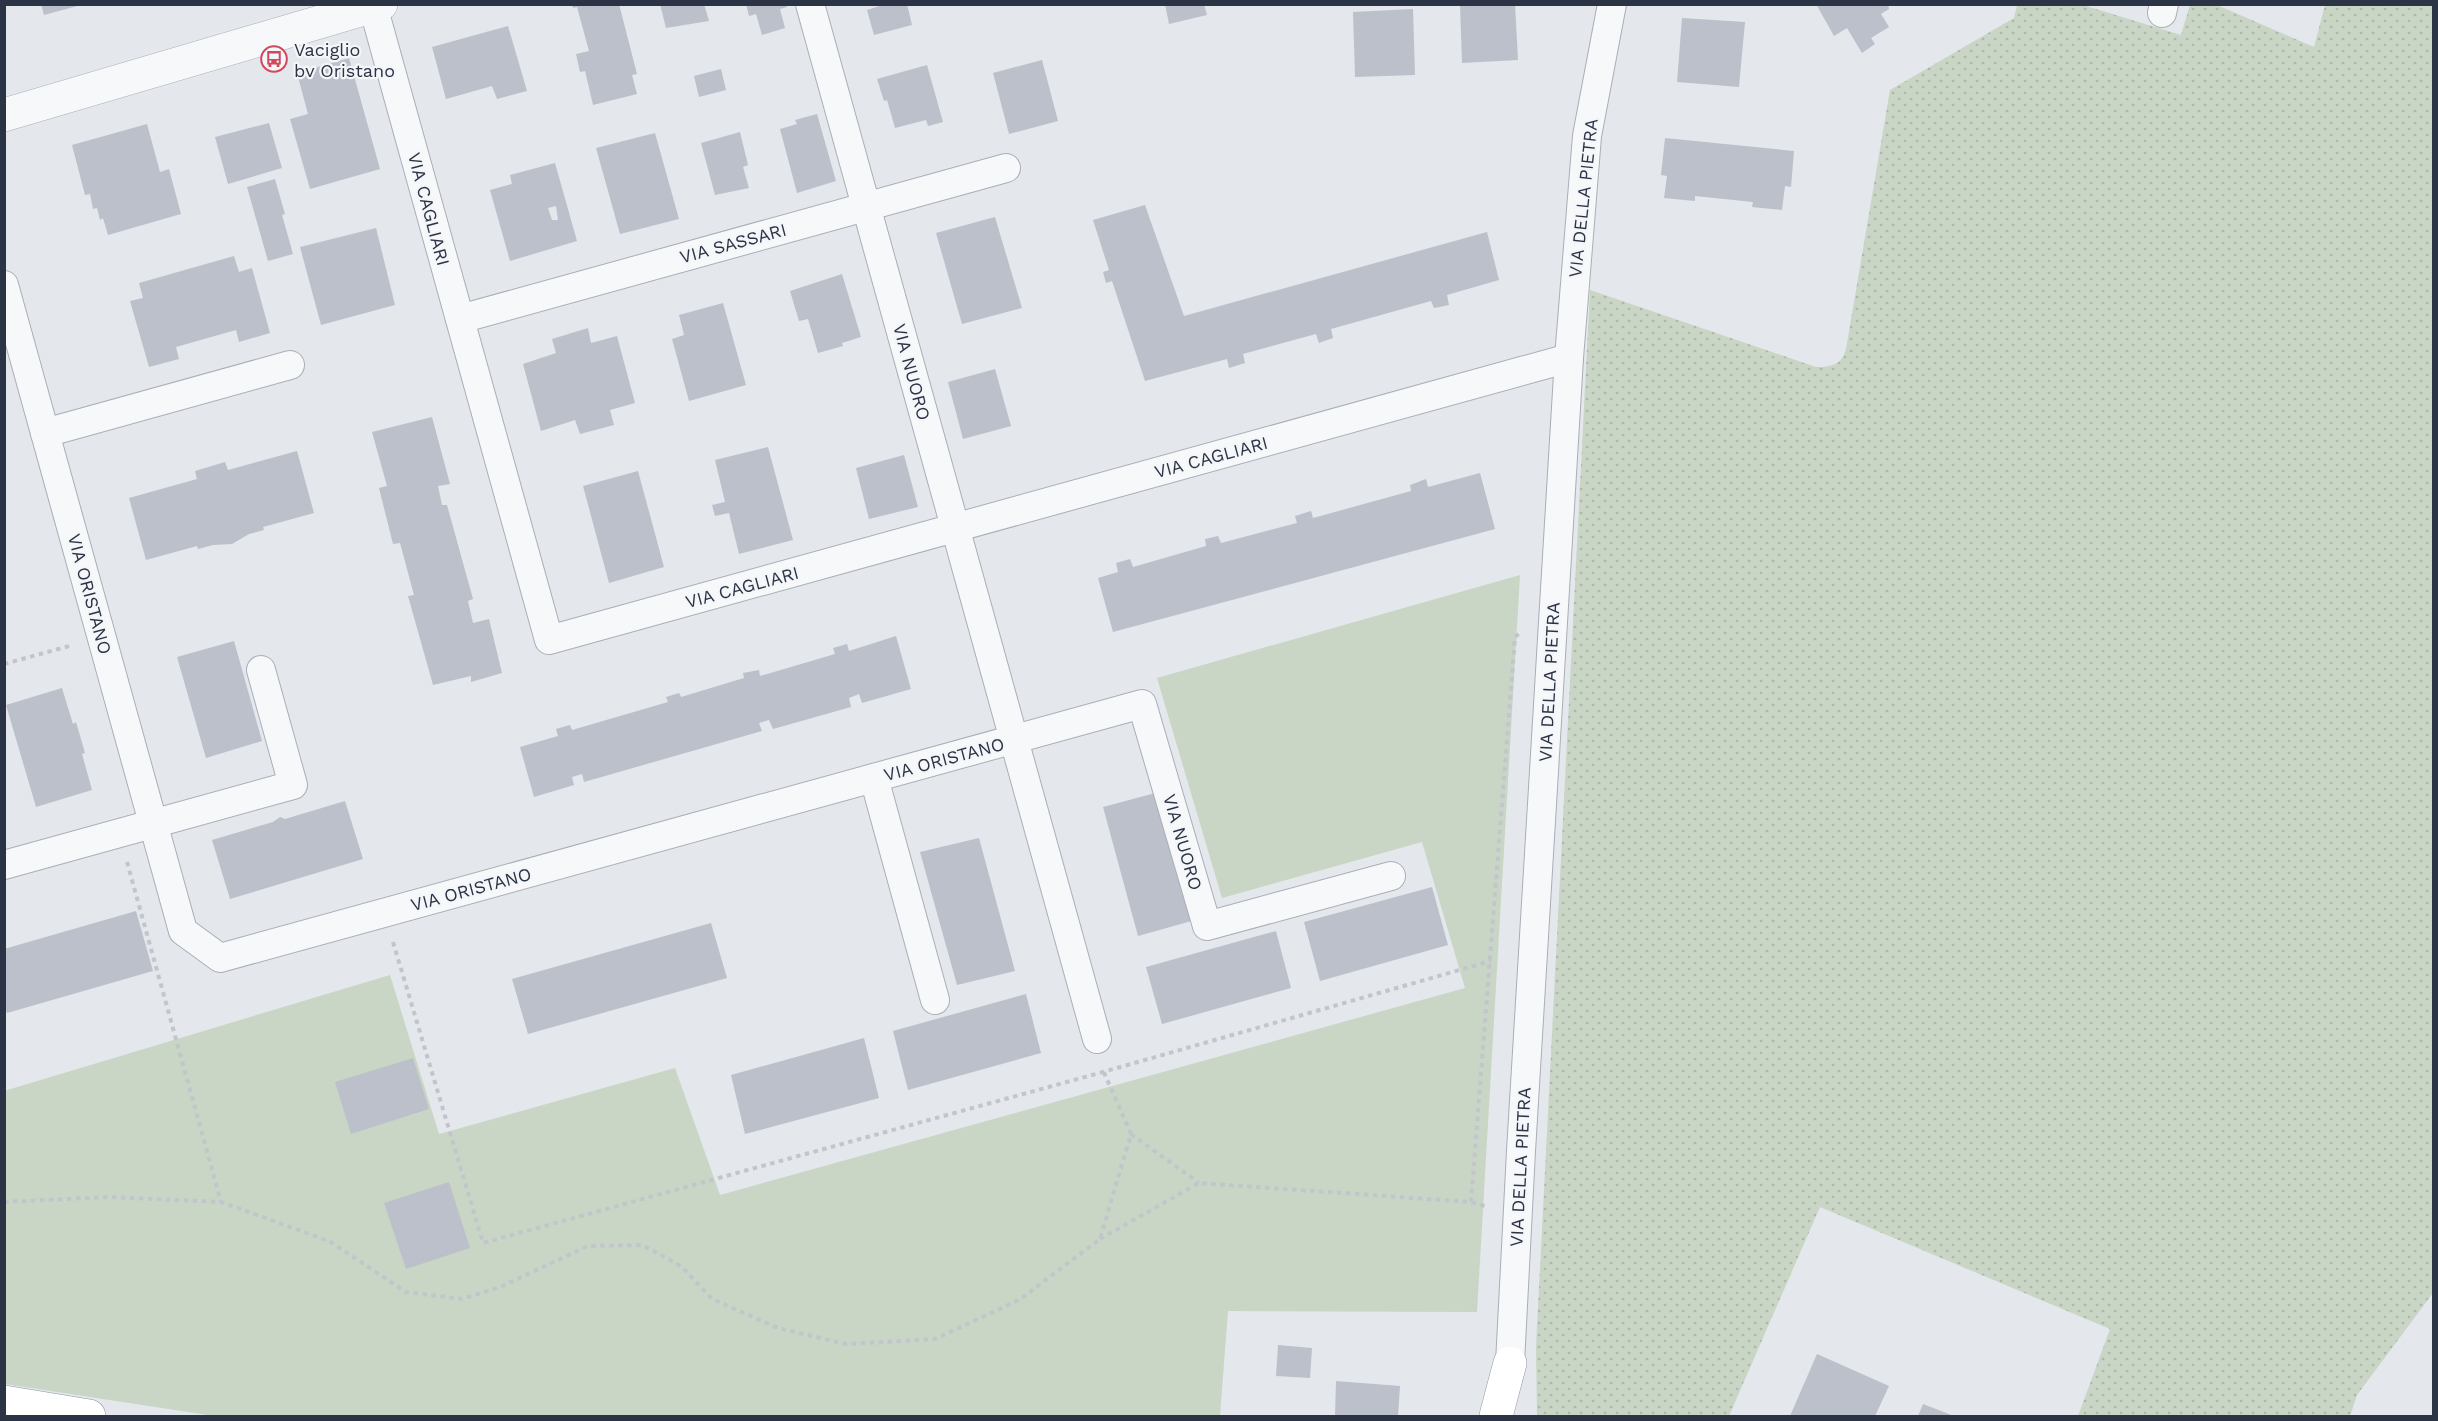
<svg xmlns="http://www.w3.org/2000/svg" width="2438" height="1421" font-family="'Work Sans',sans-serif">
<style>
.grass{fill:url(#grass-dots)}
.green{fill:#c9d6c5}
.building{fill:#bbc0ca;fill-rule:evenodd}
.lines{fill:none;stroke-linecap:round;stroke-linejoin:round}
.minor-casing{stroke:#a9aeb7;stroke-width:30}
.tertiary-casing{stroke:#a9aeb7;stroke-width:34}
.trunk-casing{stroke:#8b94a3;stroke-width:34}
.path{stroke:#c2c5cb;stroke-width:4;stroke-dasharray:4.5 4.5;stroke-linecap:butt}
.minor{stroke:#f7f8fa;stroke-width:28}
.tertiary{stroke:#f7f8fa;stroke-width:33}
.trunk{stroke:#fff;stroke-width:33}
.labels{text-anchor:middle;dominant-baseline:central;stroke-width:4.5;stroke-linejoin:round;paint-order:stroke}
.poi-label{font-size:18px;fill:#2b3445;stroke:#f4f6f9;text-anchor:start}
.street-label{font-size:18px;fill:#2b3445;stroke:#f4f6f9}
</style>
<defs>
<pattern id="grass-dots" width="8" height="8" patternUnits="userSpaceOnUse" patternTransform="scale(1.5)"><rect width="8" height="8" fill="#c9d6c5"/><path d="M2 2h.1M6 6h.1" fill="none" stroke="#adb8ab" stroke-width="1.8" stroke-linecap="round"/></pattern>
</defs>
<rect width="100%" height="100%" fill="#e4e7ec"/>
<path class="grass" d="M2017 5H2083L2181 35 2190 5H2217L2314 47 2325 5H2433V1293L2357 1395 2350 1416H2078L2110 1329 1820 1207 1729 1416H1537L1536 1347 1590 290 1816 367C1831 367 1842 365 1846 349L1890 90 2014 18Z"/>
<polygon class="green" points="1520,575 1477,1312 1228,1311 1220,1416 214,1416 5,1384 4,1091 390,975 439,1134 675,1068 720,1195 1465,988 1422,842 1222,898 1157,678"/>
<g class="building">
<polygon points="41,4 81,4 81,5 44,15"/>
<polygon points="572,4 619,4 637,74 632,75 637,94 593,105 585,71 580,72 576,54 589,51 577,7 573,8"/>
<polygon points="660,4 704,4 709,21 666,28"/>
<polygon points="746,4 786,4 787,7 780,9 785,28 762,35 756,14 749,16"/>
<polygon points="886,4 907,4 912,25 874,35 867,10"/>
<polygon points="1165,4 1204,4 1207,15 1169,24"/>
<polygon points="1460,4 1515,4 1518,60 1462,63"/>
<polygon points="1816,4 1888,4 1889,9 1881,14 1889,27 1871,38 1875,44 1862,53 1847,28 1834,36"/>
<polygon points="1413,9 1415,75 1355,77 1353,12"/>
<polygon points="1682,18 1745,22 1739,87 1677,82"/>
<polygon points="508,26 527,91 497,99 492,86 446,99 432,47"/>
<polygon points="349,58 380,169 310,189 290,119 308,114 297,73"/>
<polygon points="1042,60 1058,121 1009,134 993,73"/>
<polygon points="927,65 943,122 928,126 926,120 895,128 887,100 884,101 877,79"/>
<polygon points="721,69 726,90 699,97 694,76"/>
<polygon points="817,114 836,181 797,193 780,129 797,124 795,120"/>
<polygon points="269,123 282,168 228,184 215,137"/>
<polygon points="147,124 160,172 169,169 181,214 108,235 103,218 100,220 97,208 93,209 90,194 85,195 72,145"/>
<polygon points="740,132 748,165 743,167 749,188 715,195 701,143"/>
<polygon points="655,133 679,219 620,234 596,148"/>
<polygon points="1665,138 1794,151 1791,187 1785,186 1782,210 1752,207 1753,202 1695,196 1695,201 1664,198 1667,176 1661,175"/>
<path d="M555 163 577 241 510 261 490 190 512 184 510 175ZM556 206 558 220H552L548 208Z"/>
<polygon points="275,179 285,214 282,215 293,254 268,261 247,187"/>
<polygon points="1145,205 1184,316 1487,232 1499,280 1447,295 1449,305 1434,308 1431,301 1331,329 1333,338 1319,343 1316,334 1243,354 1245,363 1229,368 1227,359 1145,381 1112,281 1106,283 1103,272 1109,270 1093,220"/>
<polygon points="995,217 1022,308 962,324 936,233"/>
<polygon points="376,228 395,305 321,325 300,247"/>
<polygon points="234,256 239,272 252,268 270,333 239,342 236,330 176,347 179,359 149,367 130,301 143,298 139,283"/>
<polygon points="842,274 861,337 842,343 843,346 818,353 808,319 799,321 790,291"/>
<polygon points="723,303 746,385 689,401 672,339 684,335 679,315"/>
<polygon points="588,328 591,343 617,336 635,403 610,410 614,425 580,434 575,420 541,431 523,364 556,353 552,339"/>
<polygon points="995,369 1011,426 963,439 948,382"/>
<polygon points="432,417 450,484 438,486 442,505 447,505 473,599 468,601 473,623 489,619 502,673 471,682 471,676 433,685 408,596 414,595 400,543 393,544 379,488 387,486 372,432"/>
<polygon points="768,447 793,540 739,554 729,513 715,516 712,505 725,502 715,460"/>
<polygon points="297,451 314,513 263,527 264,530 249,534 232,544 213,545 198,549 197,546 146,560 129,498 197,479 195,471 225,462 228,470"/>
<polygon points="904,455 918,507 869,519 856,468"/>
<polygon points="638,471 664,567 609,583 583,486"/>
<polygon points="1480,473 1495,529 1113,632 1098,578 1118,572 1116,563 1130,559 1133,567 1206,546 1205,539 1218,536 1221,543 1297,523 1295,516 1311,511 1313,518 1411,491 1410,485 1426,479 1428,487"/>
<polygon points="896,636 911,689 862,703 859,694 849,698 851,707 773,729 769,720 759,723 762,731 584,782 582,774 572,777 574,785 534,797 520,747 558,736 556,729 570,725 572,730 668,702 666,697 679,693 681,697 744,678 743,673 759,670 760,676 835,654 833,648 847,644 849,651"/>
<polygon points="234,641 262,741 206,758 177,657"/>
<polygon points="62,688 73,724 76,722 85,753 82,754 92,790 36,807 6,705"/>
<polygon points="1159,792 1195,920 1138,936 1103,807"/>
<polygon points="345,801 363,859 230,899 212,840 273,822 280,817 285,819"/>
<polygon points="979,838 1015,971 957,985 920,852"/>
<polygon points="1432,887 1448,945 1320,981 1304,922"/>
<polygon points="136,911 153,971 7,1013 4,1005 4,949"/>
<polygon points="711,923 727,978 528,1034 512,979"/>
<polygon points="1276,931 1291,988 1162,1024 1146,967"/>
<polygon points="1026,994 1041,1053 908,1090 893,1031"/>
<polygon points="864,1038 879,1098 745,1134 731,1075"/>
<polygon points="413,1058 429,1109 351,1134 335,1082"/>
<polygon points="449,1182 470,1248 406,1269 384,1203"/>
<polygon points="1278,1345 1312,1348 1310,1378 1276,1376"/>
<polygon points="1817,1354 1889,1386 1875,1416 1790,1416"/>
<polygon points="1336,1381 1400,1386 1398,1416 1335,1416"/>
<polygon points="1923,1404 1954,1416 1918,1416"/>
</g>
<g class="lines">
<g class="minor-casing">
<g id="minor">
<polyline points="810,4 1097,1039"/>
<polyline points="373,6 549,640 1569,358"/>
<polyline points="2162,13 2164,4"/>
<polyline points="4,285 183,931 220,958 1142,704 1207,926 1391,876"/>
<polyline points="460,319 1006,168"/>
<polyline points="45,433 290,365"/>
<polyline points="874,778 935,1000"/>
<polyline points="4,865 293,785 261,670"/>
<polyline points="1510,1363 1521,1151 1569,358 1587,136 1612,4"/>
</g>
</g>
<g class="tertiary-casing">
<polyline id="tertiary" points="4,115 381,4"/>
</g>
<g class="trunk-casing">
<g id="trunk">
<polyline points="4,1402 89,1416"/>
<polyline points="1496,1416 1510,1363"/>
</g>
</g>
<g class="path">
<polyline points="4,664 73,645"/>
<polyline points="127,862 221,1202"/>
<polyline points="393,942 483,1243 1103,1072 1491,961"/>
<polyline points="1131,1134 1199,1183"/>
<polyline points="4,1202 109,1197 221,1202 329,1241 406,1292 462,1299 500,1287 588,1246 642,1245 681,1266 712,1299 778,1328 846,1344 935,1339 1019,1300 1100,1239 1131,1134 1102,1068"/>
<polyline points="1471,1202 1515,637 1521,632"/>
<polyline points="1100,1239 1199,1183 1471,1202 1488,1207"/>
</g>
<use href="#minor" class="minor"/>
<use href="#tertiary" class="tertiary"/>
<use href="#trunk" class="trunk"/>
</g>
<defs>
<g id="bus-ring" transform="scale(1.35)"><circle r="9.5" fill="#f4f6f9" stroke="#d1495b" stroke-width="1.5"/><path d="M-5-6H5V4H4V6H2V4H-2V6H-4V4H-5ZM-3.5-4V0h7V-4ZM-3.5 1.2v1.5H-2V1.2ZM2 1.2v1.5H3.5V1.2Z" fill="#d1495b"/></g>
</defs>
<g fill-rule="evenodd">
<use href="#bus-ring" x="274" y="59"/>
</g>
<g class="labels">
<g class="poi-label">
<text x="294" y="49">Vaciglio<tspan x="294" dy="21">bv Oristano</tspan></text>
</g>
<g class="street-label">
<text transform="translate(1583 198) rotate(-84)">VIA DELLA PIETRA</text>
<text transform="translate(429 209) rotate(75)">VIA CAGLIARI</text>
<text transform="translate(733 243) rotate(-15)">VIA SASSARI</text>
<text transform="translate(912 372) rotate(75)">VIA NUORO</text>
<text transform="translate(1211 457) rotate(-15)">VIA CAGLIARI</text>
<text transform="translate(742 587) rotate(-15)">VIA CAGLIARI</text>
<text transform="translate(90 594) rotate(75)">VIA ORISTANO</text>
<text transform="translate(1549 682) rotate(-87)">VIA DELLA PIETRA</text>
<text transform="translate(944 759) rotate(-15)">VIA ORISTANO</text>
<text transform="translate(1183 842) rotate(74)">VIA NUORO</text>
<text transform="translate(471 889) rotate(-15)">VIA ORISTANO</text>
<text transform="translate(1520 1167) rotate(-87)">VIA DELLA PIETRA</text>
</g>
</g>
<rect width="2438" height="1421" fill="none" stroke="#2b3445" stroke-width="12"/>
</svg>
